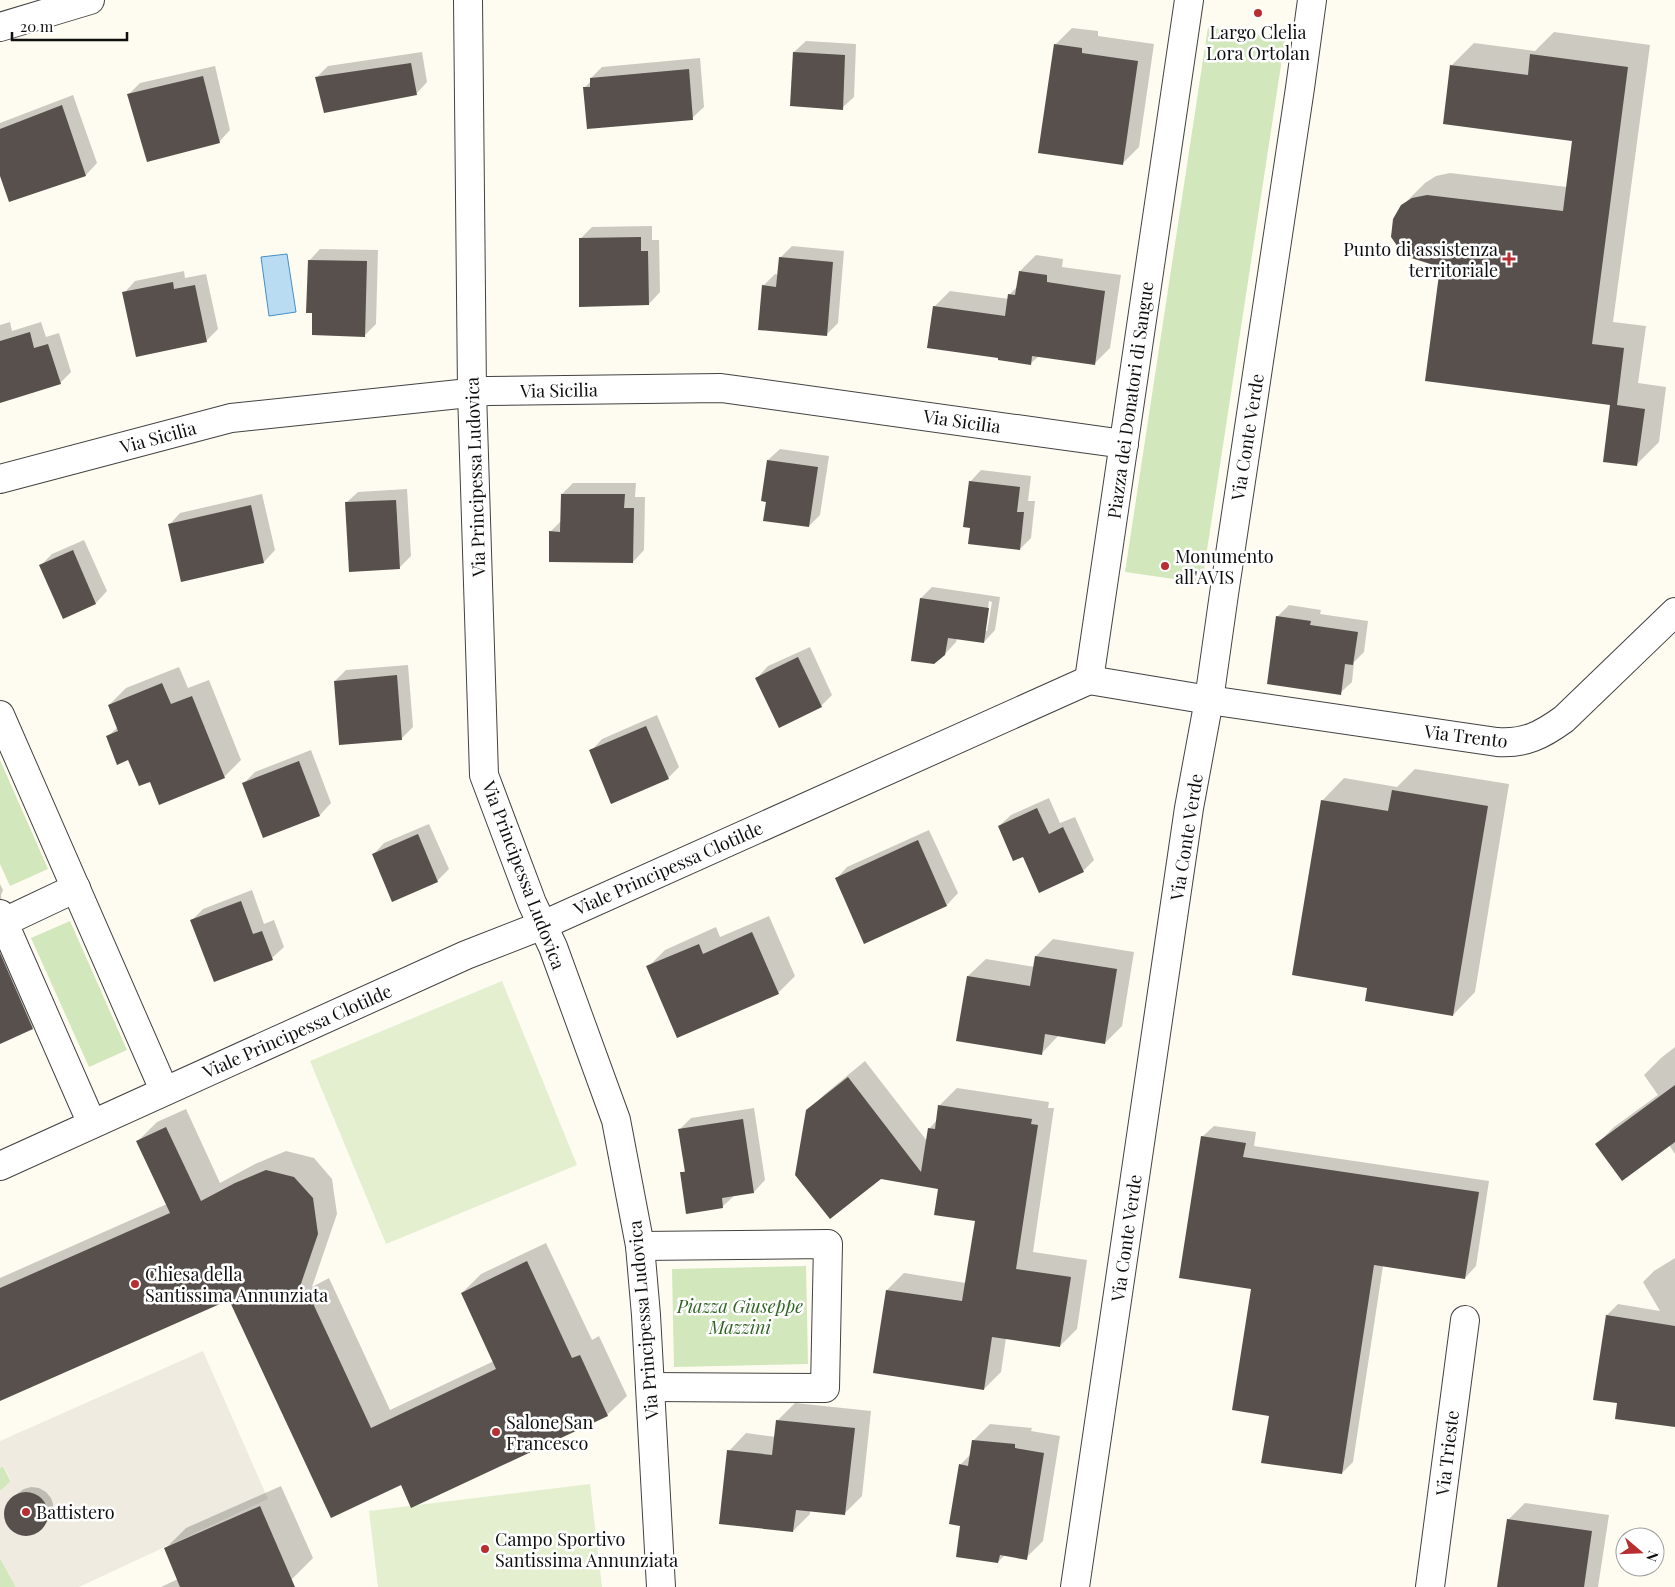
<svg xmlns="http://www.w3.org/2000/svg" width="1675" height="1587" font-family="'Playfair Display',serif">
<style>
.green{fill:#d2e7bc}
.pitch{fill:#e3efce}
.plaza{fill:#efebe0;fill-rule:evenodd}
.water{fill:#b9dcf3;stroke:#448fc6}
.shadow{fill:#0003;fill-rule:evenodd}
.building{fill:#57504c}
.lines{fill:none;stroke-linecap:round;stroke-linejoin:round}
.street-casing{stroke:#424242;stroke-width:30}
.street{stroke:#fff;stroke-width:28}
.poi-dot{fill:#b82e31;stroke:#fff;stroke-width:2}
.labels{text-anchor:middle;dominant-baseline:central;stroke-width:5;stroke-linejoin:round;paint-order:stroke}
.poi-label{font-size:18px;fill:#0f0f0f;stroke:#fff;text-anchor:start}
.street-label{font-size:18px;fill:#0f0f0f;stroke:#fff}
.park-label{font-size:18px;font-style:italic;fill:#2e6422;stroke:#fff}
</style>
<rect width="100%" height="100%" fill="#fefcf1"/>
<g class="green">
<polygon points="1208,27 1285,39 1202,583 1125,572"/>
<polygon points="0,760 48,869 10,886 0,864"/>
<polygon points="70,921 127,1050 89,1067 31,938"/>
<polygon points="806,1266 808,1364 674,1367 672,1269"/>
<polygon points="3,1466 11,1482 0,1491 0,1468"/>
<polygon points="0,1558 16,1587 0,1587"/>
</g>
<g class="pitch">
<polygon points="502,981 577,1165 386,1244 310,1061"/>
<polygon points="590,1484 602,1587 378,1587 369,1511"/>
</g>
<path class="plaza" d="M203 1351 268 1499 79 1587H16L0 1558V1491L11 1481 4 1466 0 1468V1441ZM25 1492 34 1493 40 1497 46 1503 48 1510V1519L44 1527 37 1533 30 1536 19 1535 14 1532 8 1527 4 1515 6 1505 11 1498 18 1494Z"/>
<polygon class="water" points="287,254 296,312 269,316 261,257"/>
<g class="shadow">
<polygon points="1072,28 1098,31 1098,36 1154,44 1139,147 1122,164 1055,45"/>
<polygon points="1554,32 1650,45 1613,322 1646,326 1638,383 1666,387 1659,442 1637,464 1611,404 1441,266 1402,206 1425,183 1436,176 1450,173 1567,187 1573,140 1452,65 1474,43 1535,51"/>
<polygon points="806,41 856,44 854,97 842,108 794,52"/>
<polygon points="422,52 427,82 416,94 317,77 328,66"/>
<polygon points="700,58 704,107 692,118 584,88 591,81 591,78 602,67"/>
<polygon points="215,66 230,130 219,142 129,94 140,83"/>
<polygon points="73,95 97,163 86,175 10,201 0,172 0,123"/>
<polygon points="652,226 652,240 659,240 660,292 649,304 580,239 592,227"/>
<polygon points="792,246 844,251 838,323 827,334 763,286 775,274 779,275 780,258"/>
<polygon points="320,249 378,250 376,324 365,335 314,312 309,261"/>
<polygon points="1036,255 1063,259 1062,267 1121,275 1110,348 1094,364 1039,356 1030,364 934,307 950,291 1009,299 1009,295 1018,286 1020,271"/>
<polygon points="184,271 185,278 206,274 218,329 206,341 124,293 135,281"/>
<polygon points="10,322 12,331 41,322 46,337 59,333 71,372 60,383 0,402 0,325"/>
<polygon points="780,449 829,456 820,515 809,526 768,501 768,460"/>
<polygon points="981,470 1031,476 1028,501 1035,501 1031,538 1020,549 971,527 970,482"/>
<polygon points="573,483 636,483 635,497 645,497 644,550 633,562 550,532 561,521 562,494"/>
<polygon points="407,489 411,556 400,567 346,503 358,492"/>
<polygon points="262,494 275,550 264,562 182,581 169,525 180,513"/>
<polygon points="84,540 107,591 96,603 63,617 40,566 52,554"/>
<path d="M932 587 1000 597 995 630 984 642 957 638 956 642 945 654 921 598ZM989 601 992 602 987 631H985Z"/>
<polygon points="1289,605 1321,610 1320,614 1368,621 1364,652 1354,662 1352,682 1340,693 1277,617"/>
<polygon points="810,647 832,695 821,706 757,678 768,666"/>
<polygon points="408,665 413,727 402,738 335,681 346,670"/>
<polygon points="179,667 188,688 209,680 241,760 224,777 150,780 108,736 118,727 109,705 126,688"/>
<polygon points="657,715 679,767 668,778 591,751 602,739"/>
<polygon points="311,750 331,803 320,815 264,836 244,783 255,772"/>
<polygon points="1415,769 1509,784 1475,992 1453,1015 1369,987 1322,801 1344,778 1397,787"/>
<polygon points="1049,798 1060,823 1075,817 1094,860 1083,871 1024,856 999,826 1011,815"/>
<polygon points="429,824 449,869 437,881 373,855 384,843"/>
<polygon points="929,830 958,893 947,905 865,942 836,879 847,867"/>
<polygon points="0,884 3,890 1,895 2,903 49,1010 32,1028 0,1042"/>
<polygon points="252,890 264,924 274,920 284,947 272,958 192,920 203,909"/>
<polygon points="769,916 795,976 778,993 648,967 665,950 716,927 720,937"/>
<polygon points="1053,939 1134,952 1122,1026 1105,1043 1059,1035 1041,1054 958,1040 968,976 986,959 1035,967 1036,956"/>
<polygon points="1675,1047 1675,1154 1669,1145 1597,1144 1614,1127 1658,1095 1644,1075 1661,1058"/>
<polygon points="865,1061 927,1141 929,1129 937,1120 940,1105 957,1088 1049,1102 1048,1108 1054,1108 1033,1252 1087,1260 1077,1329 1060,1346 1006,1338 1001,1372 984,1389 887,1290 904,1273 966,1283 976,1220 939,1188 807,1111 825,1094"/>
<polygon points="754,1108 765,1180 754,1192 734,1196 722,1207 682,1173 686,1169 680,1129 691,1118"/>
<polygon points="186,1109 220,1183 255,1164 286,1151 314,1158 332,1179 337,1214 312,1287 329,1278 390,1410 494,1361 462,1293 481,1274 546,1243 592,1340 599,1336 627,1396 607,1415 402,1484 230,1298 0,1399 0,1278 167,1204 138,1141 157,1122"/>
<polygon points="1214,1126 1256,1132 1254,1146 1489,1181 1476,1266 1465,1278 1383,1266 1353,1462 1342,1473 1270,1415 1252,1288 1202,1137"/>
<polygon points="1675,1258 1675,1426 1618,1402 1607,1315 1618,1304 1660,1311 1643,1282 1654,1271"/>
<polygon points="795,1403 871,1411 862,1496 845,1513 810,1510 810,1514 793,1531 729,1451 746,1433 776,1437 778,1420"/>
<polygon points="990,1424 1032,1428 1031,1431 1060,1436 1043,1541 1026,1558 1005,1555 998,1562 960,1465 971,1454 973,1441"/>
<polygon points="281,1486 313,1558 292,1579 274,1587 161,1587 178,1579 165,1549 186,1528"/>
<polygon points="31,1487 39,1488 46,1492 51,1498 53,1504 53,1513 49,1520 37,1532 30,1534 20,1534 9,1526 6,1514 8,1505 18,1493 24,1489"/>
<polygon points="1525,1503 1609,1515 1598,1587 1498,1587 1508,1520"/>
</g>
<g class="building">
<polygon points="1054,44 1082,48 1082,53 1138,61 1123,165 1038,153"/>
<polygon points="793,52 845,55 843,110 790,106"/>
<polygon points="1530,54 1628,67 1592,344 1624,348 1617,405 1645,409 1637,466 1603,462 1610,405 1425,381 1440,267 1408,257 1398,247 1391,237 1393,219 1401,205 1412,198 1427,195 1563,211 1572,141 1443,124 1450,65 1528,75"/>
<polygon points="411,63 417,95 324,113 315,77"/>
<polygon points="689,69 693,120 587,129 583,87 590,87 590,78"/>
<polygon points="203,76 220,143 147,162 127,94"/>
<polygon points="62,105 86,176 9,202 0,176 0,129"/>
<polygon points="641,237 641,251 648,251 649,305 579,307 579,238"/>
<polygon points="779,257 833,262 827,336 758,330 762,285 776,287"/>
<polygon points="308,260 367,261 365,337 312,335 312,313 306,313"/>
<polygon points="1019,271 1047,275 1047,282 1105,291 1095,365 1032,356 1031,365 998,360 998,358 927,348 933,306 1005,316 1008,294 1015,295"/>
<polygon points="173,282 174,289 195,285 207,342 136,357 122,292"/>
<polygon points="30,332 34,348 48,344 61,384 0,403 0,341"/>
<polygon points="767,460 818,467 809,527 763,521 766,502 761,501"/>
<polygon points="969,481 1020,487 1017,512 1024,512 1020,550 968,544 970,528 963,527"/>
<polygon points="561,494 625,494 624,508 634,508 633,563 549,562 549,531 560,532"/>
<polygon points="396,500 400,569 349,572 345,502"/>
<polygon points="251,505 264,563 181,582 168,524"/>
<polygon points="73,550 96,604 63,619 39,565"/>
<polygon points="920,598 989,608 984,643 948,638 945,655 934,664 911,661"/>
<polygon points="1276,616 1311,621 1310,625 1358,632 1353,665 1345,664 1341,695 1267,684"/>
<polygon points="798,657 822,707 779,728 755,678"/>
<polygon points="397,675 402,740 339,745 334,681"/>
<polygon points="162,683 171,704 192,696 225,778 159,805 150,782 139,786 128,760 117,765 106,736 118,731 108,705"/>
<polygon points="646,726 669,779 611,804 589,750"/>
<polygon points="299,761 320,816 263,838 242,783"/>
<polygon points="1392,790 1488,806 1453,1016 1365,1001 1367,988 1292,975 1321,800 1388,811"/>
<polygon points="1037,808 1049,834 1063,827 1084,872 1039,893 1023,857 1013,861 998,826"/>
<polygon points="418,834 438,882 392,902 372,854"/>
<polygon points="918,840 947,906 864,944 835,878"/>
<polygon points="241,901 253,934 262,931 273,960 214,982 190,920"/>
<polygon points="752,932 779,994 677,1038 646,966 699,944 703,954"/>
<polygon points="0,953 33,1029 0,1044"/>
<polygon points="1035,956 1117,969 1105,1044 1045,1034 1042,1055 956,1041 967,976 1030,986"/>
<polygon points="848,1077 921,1172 928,1128 935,1129 938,1105 1032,1119 1031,1124 1038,1125 1016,1269 1071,1277 1060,1347 992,1337 984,1390 873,1373 886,1290 962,1301 975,1221 934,1215 938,1189 881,1179 830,1219 795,1175 806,1110"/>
<polygon points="1675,1085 1675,1142 1622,1181 1595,1144"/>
<polygon points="743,1119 754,1193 722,1198 723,1208 686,1214 680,1172 685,1172 678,1129"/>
<polygon points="166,1127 201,1201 235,1183 266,1170 294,1177 313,1198 318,1234 294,1304 310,1297 371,1428 496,1369 461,1293 527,1261 572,1358 580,1355 608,1416 411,1508 401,1485 331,1518 229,1300 0,1401 0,1288 170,1213 136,1141"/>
<polygon points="1201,1136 1246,1143 1243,1157 1479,1192 1465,1279 1374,1265 1342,1474 1261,1463 1269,1416 1232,1410 1251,1289 1179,1278"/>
<polygon points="1606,1315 1675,1326 1675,1427 1615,1419 1617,1403 1593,1400"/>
<polygon points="776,1420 855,1428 845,1515 796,1510 793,1532 719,1524 727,1450 772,1455"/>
<polygon points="972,1440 1015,1444 1015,1448 1044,1453 1027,1560 1000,1555 998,1563 956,1557 960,1526 949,1524 959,1464 968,1466"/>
<circle cx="26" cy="1514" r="22"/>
<polygon points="260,1506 295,1587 180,1587 164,1548"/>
<polygon points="1507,1519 1592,1531 1584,1587 1497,1587"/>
</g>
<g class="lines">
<g class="street-casing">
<g id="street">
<polyline points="468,0 472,392 484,775 532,903 553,947 616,1120 640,1246 646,1315 661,1587"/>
<polyline points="0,27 90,0"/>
<polyline points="0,479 231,418 488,391 721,388 1124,444"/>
<polyline points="1089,680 1189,0"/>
<path d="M1089 680 1209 700 1497 742C1525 744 1542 735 1564 719L1675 612"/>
<polyline points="0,715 164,1090"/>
<polyline points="0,914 92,1124"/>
<polyline points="4,922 76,888"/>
<polyline points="0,1166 466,955 543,925 1089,680"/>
<polyline points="640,1246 828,1244 825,1388 651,1387"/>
<polyline points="1075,1587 1189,808 1209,700 1224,594 1300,88 1312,0"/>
<polyline points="1430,1587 1465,1320"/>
</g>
</g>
<use href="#street" class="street"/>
</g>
<g class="poi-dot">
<circle cx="1258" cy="13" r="5"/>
<path d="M1506.5 251.5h5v5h5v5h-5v5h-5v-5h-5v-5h5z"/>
<circle cx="1165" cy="566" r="5"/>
<circle cx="135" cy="1284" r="5"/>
<circle cx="496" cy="1432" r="5"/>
<circle cx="26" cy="1512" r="5"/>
<circle cx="485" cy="1549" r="5"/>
</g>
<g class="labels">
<g class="poi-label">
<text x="1258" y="32" text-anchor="middle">Largo Clelia<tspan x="1258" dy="21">Lora Ortolan</tspan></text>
<text x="1498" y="249" text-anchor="end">Punto di assistenza<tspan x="1498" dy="21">territoriale</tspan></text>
<text x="1175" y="556">Monumento<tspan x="1175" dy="21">all'AVIS</tspan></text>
<text x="145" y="1274">Chiesa della<tspan x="145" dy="21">Santissima Annunziata</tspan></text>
<text x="506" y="1422">Salone San<tspan x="506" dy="21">Francesco</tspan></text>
<text x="36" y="1512">Battistero</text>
<text x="495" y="1539">Campo Sportivo<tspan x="495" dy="21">Santissima Annunziata</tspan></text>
</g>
<g class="street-label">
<text transform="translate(559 390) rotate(-1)">Via Sicilia</text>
<text transform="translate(1130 400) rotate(-82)">Piazza dei Donatori di Sangue</text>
<text transform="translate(962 421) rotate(8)">Via Sicilia</text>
<text transform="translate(158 437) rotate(-15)">Via Sicilia</text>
<text transform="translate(1247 437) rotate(-81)">Via Conte Verde</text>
<text transform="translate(475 477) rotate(-92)">Via Principessa Ludovica</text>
<text transform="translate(1466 736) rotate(7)">Via Trento</text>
<text transform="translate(1186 837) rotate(-81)">Via Conte Verde</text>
<text transform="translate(668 868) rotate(-24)">Viale Principessa Clotilde</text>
<text transform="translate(524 875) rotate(69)">Via Principessa Ludovica</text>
<text transform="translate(297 1031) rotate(-24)">Viale Principessa Clotilde</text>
<text transform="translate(1126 1238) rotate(-82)">Via Conte Verde</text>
<text transform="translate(643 1320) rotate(-95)">Via Principessa Ludovica</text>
<text transform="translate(1447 1453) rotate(-83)">Via Trieste</text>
</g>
<g class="park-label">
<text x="740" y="1306">Piazza Giuseppe<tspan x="740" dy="21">Mazzini</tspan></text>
</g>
</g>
<g transform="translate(1640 1552) rotate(109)"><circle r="24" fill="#ffffff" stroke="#9f9f9f"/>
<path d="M0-4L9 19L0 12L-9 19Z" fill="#b82e31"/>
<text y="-8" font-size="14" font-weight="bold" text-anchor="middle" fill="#0f0f0f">N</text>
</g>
<path d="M12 32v8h115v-8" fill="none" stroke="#0f0f0f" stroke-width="2.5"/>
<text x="20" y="32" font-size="15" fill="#0f0f0f" stroke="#ffffff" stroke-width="4" paint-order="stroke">20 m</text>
</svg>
